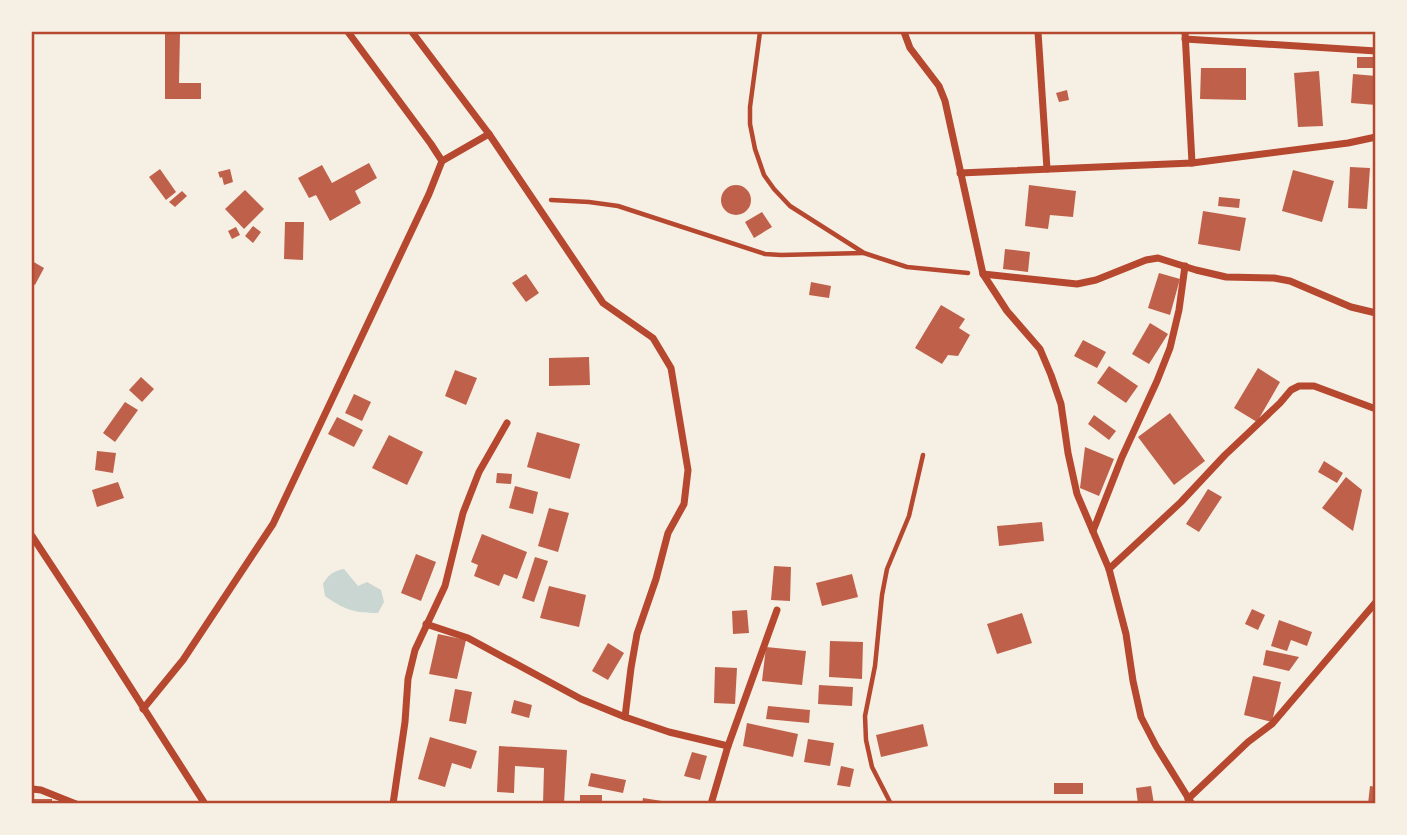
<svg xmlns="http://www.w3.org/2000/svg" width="1407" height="835" font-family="Spectral,serif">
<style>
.water{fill:#c9d6d2}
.building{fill:#bf614a}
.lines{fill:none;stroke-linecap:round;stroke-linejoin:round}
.path{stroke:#b5482f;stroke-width:4.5}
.minor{stroke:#b5482f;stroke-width:7}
.neatline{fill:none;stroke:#b5482f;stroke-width:2.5}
</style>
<rect width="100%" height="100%" fill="#f6efe4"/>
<path class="water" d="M344 569 358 586 367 582 381 590 384 602 378 613C354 613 345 610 325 596L323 584C328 575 333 571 344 569Z"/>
<g class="building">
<polygon points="165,33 180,33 179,83 201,83 201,99 165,99"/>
<rect x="1357" y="57" width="19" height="11"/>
<polygon points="1201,68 1246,68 1246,100 1200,99"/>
<polygon points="1319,71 1323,126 1298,127 1294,73"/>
<polygon points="1353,74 1376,76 1376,105 1351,103"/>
<polygon points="1067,90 1069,100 1059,102 1056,93"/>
<polygon points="369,163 377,178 355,191 361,203 330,221 316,195 309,198 298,178 322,165 332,183"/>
<polygon points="1350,167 1370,168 1367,209 1348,208"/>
<polygon points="160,169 176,192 166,200 149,177"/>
<polygon points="230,169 233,182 224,185 222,177 220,178 218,172"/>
<polygon points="1293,170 1334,181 1322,222 1282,211"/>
<polygon points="1029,185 1076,191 1073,217 1050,215 1048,229 1025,226"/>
<circle cx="736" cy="200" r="15"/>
<polygon points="245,190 264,209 244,229 225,209"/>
<polygon points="182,191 187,196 175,207 169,202"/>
<polygon points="1219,197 1240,199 1239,208 1218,206"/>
<polygon points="1203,211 1246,218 1240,251 1198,244"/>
<polygon points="762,212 772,227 754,238 745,222"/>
<polygon points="285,222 304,222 303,260 284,259"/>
<polygon points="253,226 261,232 253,243 245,236"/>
<polygon points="236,227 240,235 232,239 228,231"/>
<polygon points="1005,249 1030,252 1028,272 1003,269"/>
<polygon points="32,261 44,268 35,285 32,283"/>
<polygon points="1159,273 1180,279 1170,315 1148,308"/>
<polygon points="526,274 539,293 526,302 512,283"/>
<polygon points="811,282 831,286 829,298 809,295"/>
<polygon points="941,305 965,319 959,328 970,335 958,356 948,355 942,364 915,348"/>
<polygon points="1150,323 1168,334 1149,364 1132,354"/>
<polygon points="1083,340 1106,352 1097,368 1074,356"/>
<polygon points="589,357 590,385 549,386 549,358"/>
<polygon points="1109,366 1138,386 1126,403 1097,383"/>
<polygon points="1258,368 1280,382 1257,422 1234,408"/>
<polygon points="455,370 477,378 466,405 445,396"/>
<polygon points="141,377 154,389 142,402 129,390"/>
<polygon points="354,394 371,402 362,421 345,413"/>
<polygon points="125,402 138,410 115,442 103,433"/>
<polygon points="1170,413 1205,461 1174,485 1138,437"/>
<polygon points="1094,415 1116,431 1109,440 1088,424"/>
<polygon points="337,417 363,430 354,447 328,434"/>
<polygon points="537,432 580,444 570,479 527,467"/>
<polygon points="389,435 423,452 407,485 372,468"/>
<polygon points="1085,447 1114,459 1099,496 1080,488"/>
<polygon points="97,451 116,453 113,473 95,470"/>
<polygon points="1324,461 1343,473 1337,483 1318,472"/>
<polygon points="497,473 512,474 511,484 496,483"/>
<polygon points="1346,477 1362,490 1353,531 1322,508"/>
<polygon points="118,482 124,498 97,507 92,490"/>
<polygon points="515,486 538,492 533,514 509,508"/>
<polygon points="1208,489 1222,497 1199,532 1186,524"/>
<polygon points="549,508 569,513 558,552 538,546"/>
<polygon points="1042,522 1044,541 999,546 997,526"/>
<polygon points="482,534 527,552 517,579 504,574 499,586 474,576 478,565 471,562"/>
<polygon points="416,554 436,562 421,601 401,593"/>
<polygon points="535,557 548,561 534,602 522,598"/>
<polygon points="774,566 791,567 790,601 771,600"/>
<polygon points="852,574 858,597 822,606 816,583"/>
<polygon points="549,586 586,595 579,627 540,618"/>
<polygon points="1252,609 1265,615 1258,630 1245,624"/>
<polygon points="747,610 749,633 733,634 732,611"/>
<polygon points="1022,613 1032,643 997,654 987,624"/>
<polygon points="1279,620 1312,632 1307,646 1291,640 1287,651 1271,646"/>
<polygon points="438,634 466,640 457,679 429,674"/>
<polygon points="830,641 863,642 862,679 829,677"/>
<polygon points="608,643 624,653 608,680 592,671"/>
<polygon points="766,647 806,651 802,685 762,681"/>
<polygon points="1266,650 1299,657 1289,671 1263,665"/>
<polygon points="715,667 737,668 735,704 714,703"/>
<polygon points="1253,676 1281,682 1272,722 1244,715"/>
<polygon points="819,685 853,687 852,706 818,704"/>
<polygon points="455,689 472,692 466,724 449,721"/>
<polygon points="514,700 532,705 529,718 511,713"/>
<polygon points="768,706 810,710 809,723 766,719"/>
<polygon points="747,723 798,734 793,757 743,746"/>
<polygon points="923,724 928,746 881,757 876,735"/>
<polygon points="430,737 477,751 471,769 452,763 445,787 418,779"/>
<polygon points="808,739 834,743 830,766 804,762"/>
<polygon points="499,746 567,750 564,804 543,804 544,768 515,766 514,793 497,792"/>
<polygon points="692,752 707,756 700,780 684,776"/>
<polygon points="841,766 854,769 850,787 837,785"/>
<polygon points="591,773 626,780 623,793 588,786"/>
<rect x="1054" y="783" width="29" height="11"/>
<polygon points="1151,786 1154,804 1138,804 1136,788"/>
<polygon points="1370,786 1376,787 1376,804 1368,804"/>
<rect x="580" y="795" width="22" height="9"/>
<polygon points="643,798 662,801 662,804 642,804"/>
<rect x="32" y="799" width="20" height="5"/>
</g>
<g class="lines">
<g class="path">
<polyline points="760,32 750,107 750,124 755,149 764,175 774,189 790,206 864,253 907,267 968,273"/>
<polyline points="551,200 589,202 618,206 765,254 781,255 863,253"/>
<polyline points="891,804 872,767 866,740 865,716 875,666 882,595 887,569 909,516 923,455"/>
</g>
<g class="minor">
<polyline points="412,32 489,134 603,303 653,338 671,368 688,470 684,504 668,533 656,579 637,634 631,668 625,717"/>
<polyline points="904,32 910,48 939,86 945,101 983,274 1007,311 1040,349 1051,375 1061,404 1068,453 1077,494 1109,569 1126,634 1133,681 1141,717 1156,746 1192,804"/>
<polyline points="1038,32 1047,169"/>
<polyline points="1185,39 1376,51"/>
<polyline points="442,161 489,134"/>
<polyline points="1192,163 1348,143 1376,137"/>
<polyline points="960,173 1192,163 1185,32"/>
<polyline points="983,274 1077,284 1096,280 1146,260 1158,258 1196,270 1226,277 1274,278 1290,281 1351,307 1376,313"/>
<polyline points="1093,531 1122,457 1157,381 1170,348 1179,310 1185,266"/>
<polyline points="32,536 88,621 205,804"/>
<polyline points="1109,569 1181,502 1225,455 1280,403 1291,390 1299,386 1314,386 1376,409"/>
<polyline points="426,624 468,638 581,699 625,717 669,732 728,746"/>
<polyline points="143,709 183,660 273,524 429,194 442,161 431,144 348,32"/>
<polyline points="32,789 41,790 76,804"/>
<polyline points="1188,799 1248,742 1272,724 1376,602"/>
<polyline points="393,804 405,722 408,679 415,650 445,586 463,513 479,472 507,423"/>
<polyline points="711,804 728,746 777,610"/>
</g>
</g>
<rect width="1407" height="835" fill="none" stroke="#f6efe4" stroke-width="66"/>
<rect x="33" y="33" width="1341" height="769" class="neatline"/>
</svg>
